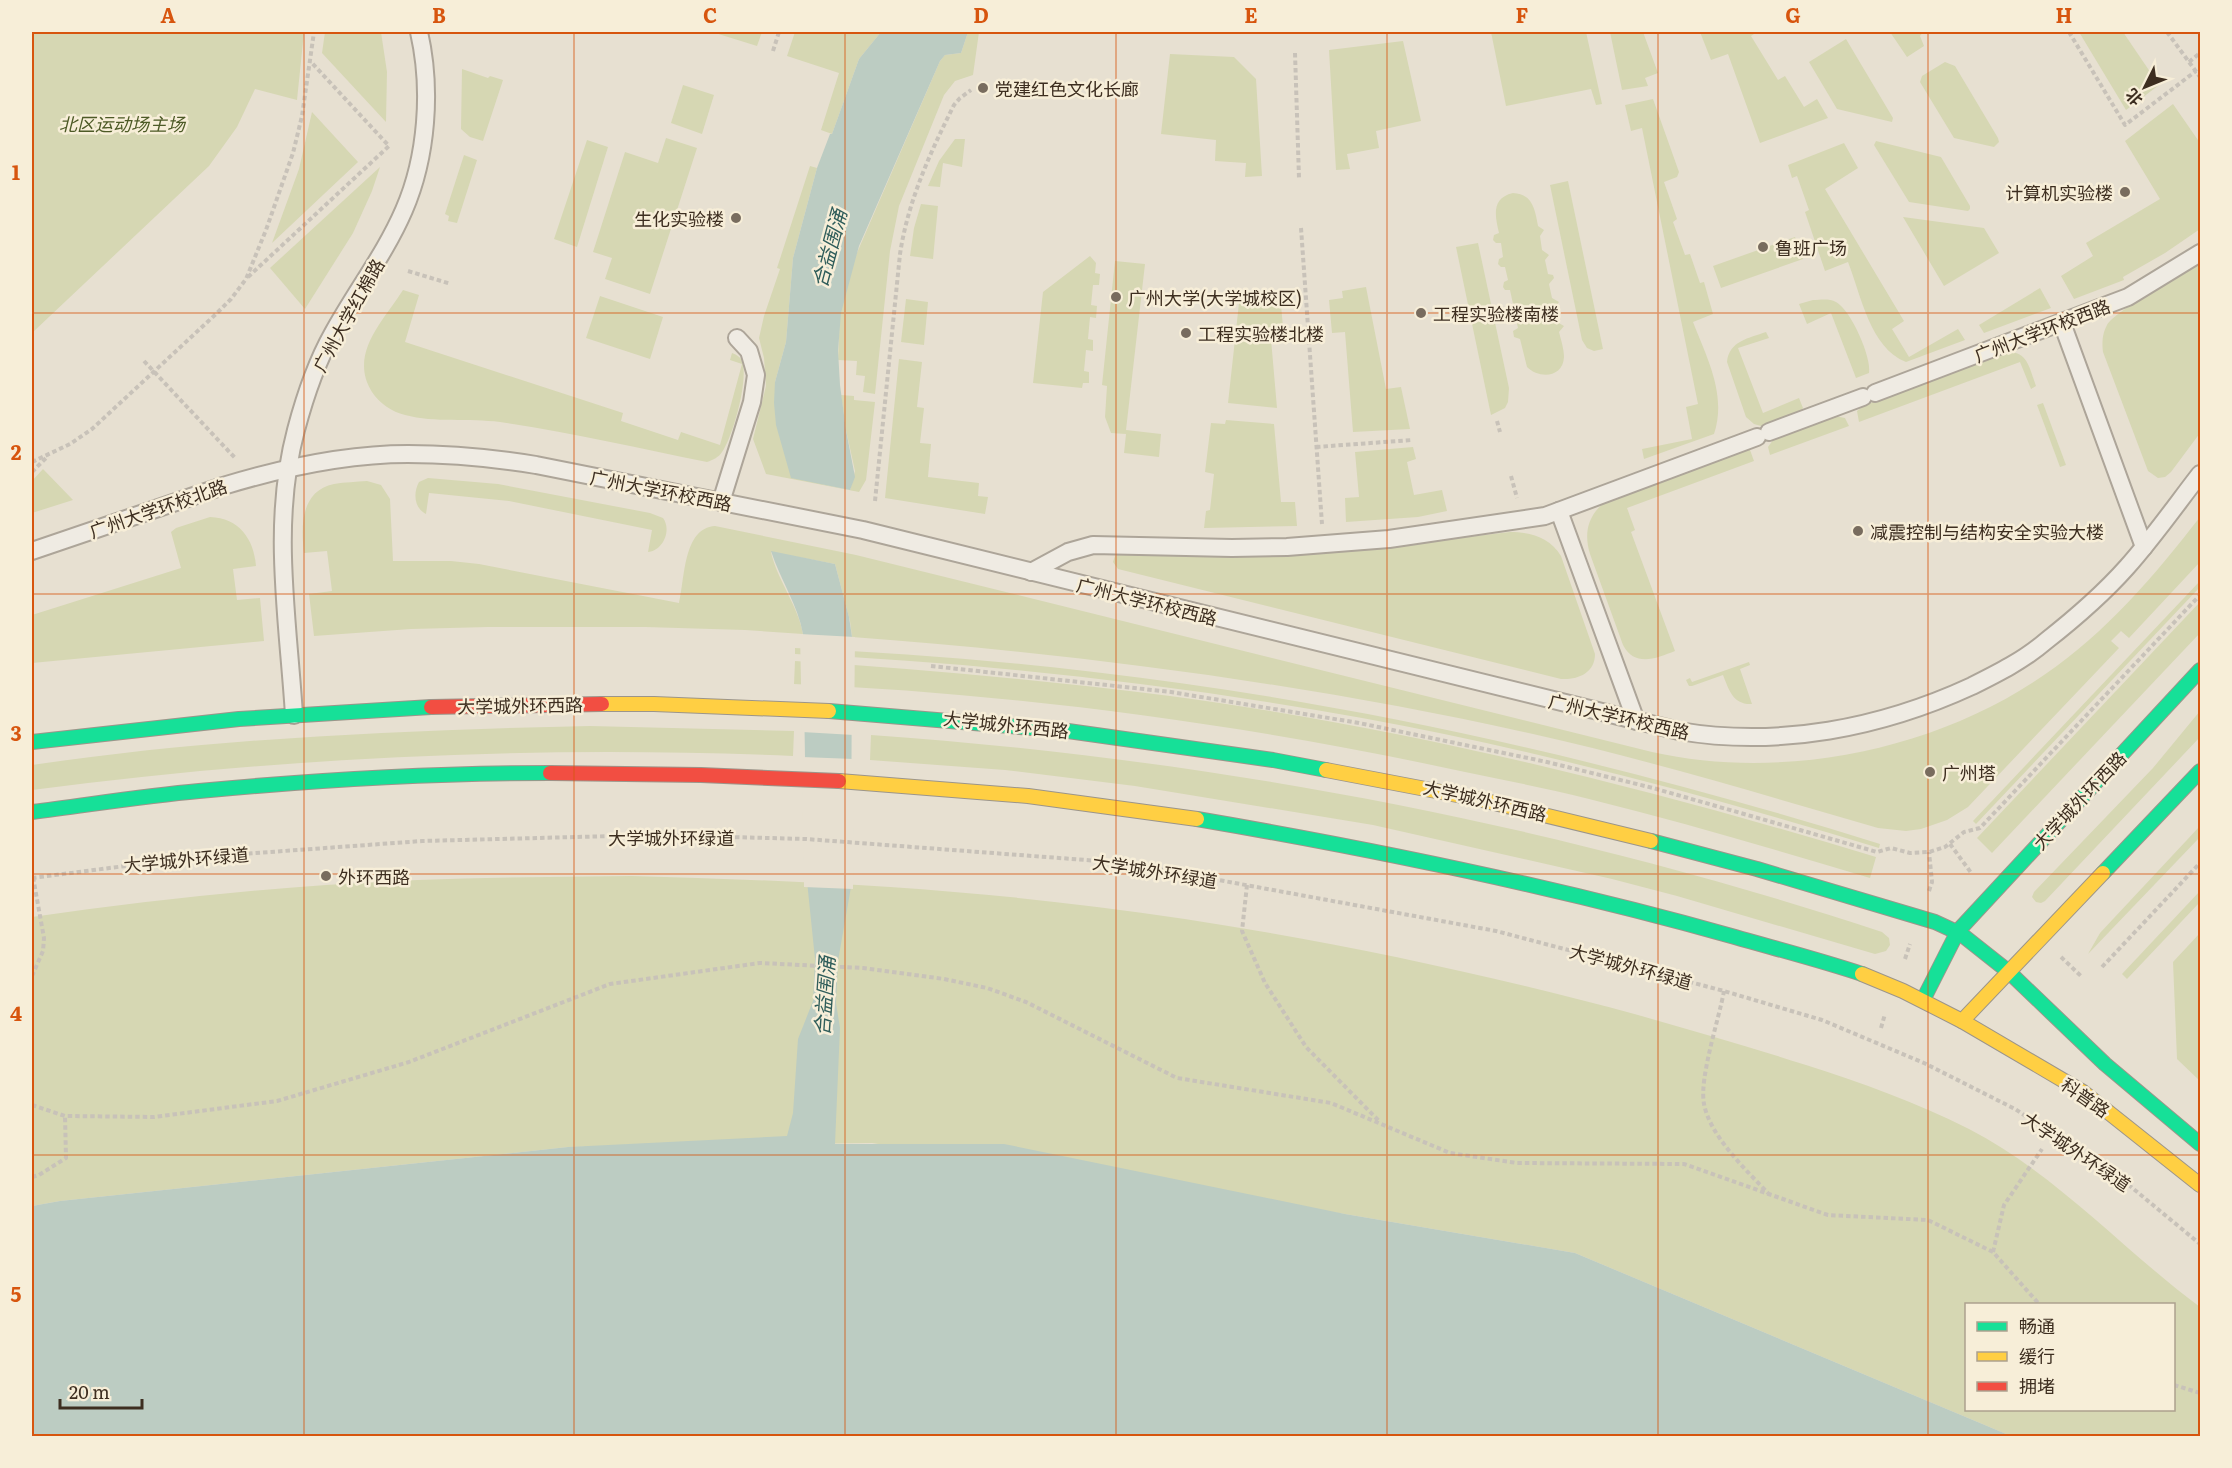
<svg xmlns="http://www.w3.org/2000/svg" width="2232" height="1468" font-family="Literata,'Noto Sans SC',serif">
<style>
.green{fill:#d6d7b3;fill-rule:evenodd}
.water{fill:#bcccc2}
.pier{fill:#e7e0d1}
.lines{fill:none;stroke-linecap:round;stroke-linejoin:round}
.lane-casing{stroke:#ada599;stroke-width:20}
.fast-casing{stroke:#9c958a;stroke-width:16}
.slow-casing{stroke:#9c958a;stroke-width:16}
.jam-casing{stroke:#9c958a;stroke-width:16}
.path{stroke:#c8c2b9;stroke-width:4;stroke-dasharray:4.5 3;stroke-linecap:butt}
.lane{stroke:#efebe3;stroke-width:16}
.fast{stroke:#16e098;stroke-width:14}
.slow{stroke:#ffcf43;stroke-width:14}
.jam{stroke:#f24e42;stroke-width:14}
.grid{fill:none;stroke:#d7550e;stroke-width:1.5;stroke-opacity:0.55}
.poi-dot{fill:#786c5e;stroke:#f7eed8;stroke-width:2}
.labels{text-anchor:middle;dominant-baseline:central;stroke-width:5;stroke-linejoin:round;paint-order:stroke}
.poi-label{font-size:18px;fill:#3d2e20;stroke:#f7eed8;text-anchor:start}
.park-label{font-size:18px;font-style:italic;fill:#4d5a26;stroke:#f7eed8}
.street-label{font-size:18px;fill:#3d2e20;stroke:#f7eed8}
.water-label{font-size:20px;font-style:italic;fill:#2f5d5a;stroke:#f7eed8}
.neatline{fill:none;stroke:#d7550e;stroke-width:2}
.grid-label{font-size:20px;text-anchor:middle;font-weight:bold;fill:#d7550e}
</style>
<rect width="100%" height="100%" fill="#e7e0d1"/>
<g class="green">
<polygon points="32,32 304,32 297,100 255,89 237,127 209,166 32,333"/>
<polygon points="325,32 381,32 387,72 386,122 322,53"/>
<polygon points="712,32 762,32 757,46"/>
<polygon points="795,32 881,32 859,59 832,134 821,130 839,73 787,56"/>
<polygon points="968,32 979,32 973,75 955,81 944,95 899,206 890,251 875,394 863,392 865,376 856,375 857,361 838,360 840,313 853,262 940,61 945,55 961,53"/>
<polygon points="1491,32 1586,32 1602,104 1596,105 1591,89 1506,106"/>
<polygon points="1610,32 1643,32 1658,73 1645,78 1648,86 1622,90"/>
<polygon points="1700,32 1757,32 1751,36 1778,80 1785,76 1804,107 1817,99 1828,118 1760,143 1728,54 1711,60"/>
<polygon points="1890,32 1923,32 1920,36 1924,46 1907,57"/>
<polygon points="2079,32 2123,32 2159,85 2126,110"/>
<polygon points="1846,39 1893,118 1892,122 1837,109 1809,62"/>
<polygon points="1403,41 1421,121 1376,131 1379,148 1347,154 1350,169 1336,170 1329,50"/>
<polygon points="1170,54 1234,57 1256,79 1262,176 1245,177 1246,163 1215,161 1216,140 1161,134"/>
<polygon points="1945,62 1955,66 1998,138 1999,142 1994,147 1954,138 1920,82 1922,76"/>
<polygon points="462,69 488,78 490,76 503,80 483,141 470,137 461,129"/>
<polygon points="683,85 714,95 702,134 671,123"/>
<path d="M1653 99 1679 172 1677 177 1664 182 1677 219 1673 222 1685 255 1690 254 1700 283 1704 282 1713 314 1693 322C1707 358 1727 395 1714 434L1644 459 1642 449 1692 439 1686 407 1698 404 1642 128 1631 131 1625 105Z"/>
<polygon points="2173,104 2200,143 2200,229 2165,253 2123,277 2124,280 2074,299 2061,276 2093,256 2086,243 2160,199 2125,141"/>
<polygon points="312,112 358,162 272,243 299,169"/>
<polygon points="666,138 697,148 650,294 605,279 612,258 593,252 625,152 658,163"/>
<polygon points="955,139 965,139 962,167 943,163 940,187 928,186 939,161"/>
<polygon points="587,140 608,147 577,247 554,239"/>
<polygon points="1876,141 1941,157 1970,206 1970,209 1968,211 1909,202 1874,145"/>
<path d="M1844 143 1858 168 1825 189 1904 321 1892 329 1909 357 1958 329 1965 340 1906 362C1870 348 1861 295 1848 262L1825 271 1805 212 1809 210 1797 176 1792 178 1788 165Z"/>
<polygon points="464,155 477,160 457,223 448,221 449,216 445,214"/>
<polygon points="810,166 817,168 793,258 786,342 775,382 822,484 850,490 855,471 846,430 841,395 854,396 854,400 875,402 866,480 859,492 766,474 753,439 766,386 764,358 759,338 764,316 780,269 777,268"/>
<polygon points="380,167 372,191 353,233 305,309 270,268"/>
<polygon points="1568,181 1603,349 1594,351 1587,348 1582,340 1550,185"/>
<path d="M1513 193C1533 194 1535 210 1538 226L1544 230 1540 236 1542 250 1549 255 1545 260 1548 274 1553 275 1554 278 1549 284 1552 298 1559 302 1554 308 1557 322 1564 326 1559 332C1561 340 1564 349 1564 357 1563 378 1539 379 1527 367L1520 339 1514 337 1513 331 1518 328 1515 315 1510 314 1508 310 1513 304 1510 290H1505L1503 287 1504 282 1508 280 1505 267H1501L1498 264 1499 259 1503 257 1501 243H1496L1493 240 1494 235 1499 233C1495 216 1491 198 1513 193Z"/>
<polygon points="921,204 938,206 933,259 910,256 914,228"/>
<polygon points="1903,217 1984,228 1999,253 1944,286"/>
<polygon points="1795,237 1803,259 1721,288 1713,266"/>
<polygon points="1478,243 1509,388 1508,402 1505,408 1491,415 1456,247"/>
<polygon points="1090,256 1096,263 1095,273 1100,274 1099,285 1093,285 1091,305 1097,306 1096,318 1090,317 1088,339 1093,340 1093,351 1086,350 1084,371 1089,372 1089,383 1083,383 1082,388 1033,383 1043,292"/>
<polygon points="1115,261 1145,264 1126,430 1161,434 1159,457 1124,453 1126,434 1111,433 1105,417 1107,386 1102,385"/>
<path d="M2200 263V433L2171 472 2165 477 2158 478 2148 471 2103 352C2102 343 2102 334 2107 325 2116 310 2182 275 2200 263Z"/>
<polygon points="1366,287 1386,389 1401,387 1410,429 1353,432 1345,332 1332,333 1329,300 1343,298 1342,291"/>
<polygon points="2040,288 2051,308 1984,333 1979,325"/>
<path d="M403 290 419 295 405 342 623 413 621 421 678 440 681 432 720 445 742 364 730 360 732 353C737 355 741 357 742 362 749 378 733 437 722 452 719 457 713 460 707 462 638 448 570 432 500 422 469 418 435 423 405 415 392 412 379 403 372 392 348 354 384 320 403 290Z"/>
<polygon points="1240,294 1271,298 1271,305 1281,305 1284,338 1271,339 1277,408 1228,403"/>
<polygon points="600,296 663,317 650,359 586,338"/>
<polygon points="906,299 928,302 924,345 901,342"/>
<path d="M1813 300C1820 300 1829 298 1836 302 1851 310 1872 358 1869 373L1856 378 1831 313 1807 324 1799 304Z"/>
<path d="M1766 332 1769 338 1738 348 1763 413 1799 398 1803 408 1801 411 1761 426 1754 424 1746 417 1727 362C1729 341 1749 338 1766 332Z"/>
<path d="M2008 352C2028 351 2030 370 2036 386L2031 389 2020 362 1859 422 1857 411 1865 405Z"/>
<polygon points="899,359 922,362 917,407 924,408 920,443 931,444 928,477 979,483 978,496 988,497 985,514 885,498"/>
<polygon points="2043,403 2066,465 2060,467 2037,405"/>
<polygon points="1835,416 1845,418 1849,426 1770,455 1768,447 1773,440"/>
<polygon points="1226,420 1274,424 1281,502 1295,502 1297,526 1204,528 1206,511 1210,510 1214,474 1205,472 1211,423 1225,424"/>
<polygon points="1413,447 1416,459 1407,462 1414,495 1442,490 1447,511 1418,517 1346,522 1345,498 1359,497 1355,452"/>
<path d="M1747 449 1750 450 1754 461 1627 508 1635 530 1631 532 1675 651C1657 658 1635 668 1623 645L1590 554C1583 531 1589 513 1608 500Z"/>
<polygon points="43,469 73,500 32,513 32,481"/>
<path d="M428 478 498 484 650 513 663 518C672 530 663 551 648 552L652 530 509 501 429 493 426 514C414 508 413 493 419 482Z"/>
<path d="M367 481 381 485 390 499 393 561H451L479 564 679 603C685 579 683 528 715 526L856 555 1652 752C1782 781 1934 751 2044 675 2106 633 2155 575 2200 517V562L2129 638 2121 631 2111 641 2119 648 1968 807 1947 820 1921 829 1906 831 1878 828C1764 795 1649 760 1533 734 1309 684 1081 654 852 637L850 621 835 564 771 552C777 580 798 605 803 634L745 630 645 627H488L411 629 314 636 309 594 332 591 327 551 304 553C301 527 300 491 334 484 345 482 356 482 367 481Z"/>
<path d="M210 517C239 518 254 539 256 566L233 569 237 600 260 598 264 641 32 663V615L181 568 171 532 176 528Z"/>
<path d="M1510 532C1530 532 1550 537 1561 556L1595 654C1595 673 1578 680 1561 679L1118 569 1113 562 1115 556 1120 554 1231 556 1392 546Z"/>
<polygon points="2200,581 2200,587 1976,824 1973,821"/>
<polygon points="2200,602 2200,633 1992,853 1977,838"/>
<path d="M795 648C895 653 995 660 1094 672 1361 703 1624 764 1880 844L1879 848C1709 796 1537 750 1362 718 1174 684 986 663 795 654Z"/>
<path d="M795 661C920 669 1045 680 1170 696 1410 728 1645 787 1876 857L1870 878C1776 850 1683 822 1589 799 1548 788 1506 781 1465 772 1244 724 1020 694 794 684Z"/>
<path d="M1749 662 1750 665 1740 669 1752 704C1733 705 1729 690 1723 675L1692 686H1689L1686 680 1690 678 1692 682Z"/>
<polygon points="2200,711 2200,737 2045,901 2041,903 2036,902 2032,897 2034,892 2153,768"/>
<path d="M590 726 794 731 793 756C538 745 285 757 32 790V765C216 738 403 730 590 726Z"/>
<path d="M871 735C1214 759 1556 824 1882 932L1889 938 1890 945 1886 951 1875 954 1677 896 1612 879 1373 825 1135 786 1005 770 870 760Z"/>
<polygon points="2200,826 2200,837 2088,954 2100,933"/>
<path d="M631 876C786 880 943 887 1097 907 1280 930 1460 967 1638 1015 1694 1031 1750 1047 1806 1065 1862 1083 1916 1102 1969 1129 2056 1174 2122 1249 2200 1307V1436H2011L1575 1253 1345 1214 872 1143 568 1147 60 1201 32 1206V917C129 903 227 892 326 885 427 878 529 877 631 876ZM1966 1304H2174V1410H1966Z"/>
<polygon points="2200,891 2200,902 2127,979 2122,974"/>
<polygon points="2200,933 2200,1081 2177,1059 2173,962"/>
</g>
<g class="water">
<polygon points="881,32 968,32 961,53 945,55 940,61 859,246 841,313 838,351 840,385 846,430 855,477 850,490 791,478 776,425 774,403 775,382 786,342 793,258 817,168 830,134 832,134 859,59"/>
<path d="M771 551 835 564 849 617 852 637 851 887 838 961 836 1003 840 1028 835 1144H1004L1345 1214 1575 1253 2011 1436H32V1206L60 1201 568 1147 787 1136 793 1113 798 1039 813 1001 815 959 807 881 803 634C798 605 780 579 771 551Z"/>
</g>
<g class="pier">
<polygon points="800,634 855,637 854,735 802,732"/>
<polygon points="802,757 854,759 853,889 804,887"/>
</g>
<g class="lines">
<g class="lane-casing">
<g id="lane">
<polyline points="2062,323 2144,547"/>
<polyline points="1875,393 2128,297 2200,253"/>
<polyline points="1769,432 1863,397"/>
<polyline points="721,502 752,402 756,375 749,351 737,338"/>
<polyline points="1559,511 1636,721"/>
<path d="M32 551 223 486C282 468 346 454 408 454 451 454 493 458 536 465L863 530 1679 731C1779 748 1881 728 1972 686 1998 673 2024 660 2046 641 2074 619 2103 594 2127 567 2153 538 2176 505 2200 474"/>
<polyline points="1031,572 1068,552 1093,545 1232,548 1287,547 1389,539 1545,516 1757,437"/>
<path d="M294 715C288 619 271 524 296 430 305 396 316 363 333 333 356 291 385 254 404 210 427 157 432 89 419 32"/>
</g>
</g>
<g class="fast-casing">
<g id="fast">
<polyline points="829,711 1068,731 1273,760 1326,770"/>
<polyline points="32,742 239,719 431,707"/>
<path d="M32 812C88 805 143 796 199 791 316 780 433 773 550 773"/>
<path d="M1197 819C1378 850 1558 887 1735 937 1777 949 1820 960 1862 974"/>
<polyline points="1651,841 1757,869 1935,922 1961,934 2009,972"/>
<polyline points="2103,873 2200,771"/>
<polyline points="2009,972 2105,1064 2200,1144"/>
<polyline points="1923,1000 1958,931 2200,670"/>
</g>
</g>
<g class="slow-casing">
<g id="slow">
<polyline points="602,704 654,704 829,711"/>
<polyline points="1326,770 1478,799 1651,841"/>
<polyline points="839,781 1028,796 1197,819"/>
<polyline points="1862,974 1903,991 1962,1021 2103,873"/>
<polyline points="1962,1021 2083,1092 2200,1185"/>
</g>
</g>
<g class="jam-casing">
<g id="jam">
<polyline points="431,707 602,704"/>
<polyline points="550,773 701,775 839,781"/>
</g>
</g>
<g class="path">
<polyline points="2069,32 2125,125 2196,71"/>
<polyline points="2167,32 2200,77"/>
<polyline points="773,51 779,32"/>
<polyline points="1295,53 1299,178"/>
<polyline points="2189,62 2200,53"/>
<polyline points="1301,228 1322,524"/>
<polyline points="408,271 451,284"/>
<polyline points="248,277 389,146 312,63"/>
<polyline points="144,361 236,459"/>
<polyline points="1497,421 1500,432"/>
<polyline points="1316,447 1412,440"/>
<polyline points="32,462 70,444 92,429 216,314 231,299 246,279 266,230 293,153 302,116 314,32"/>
<polyline points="32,472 48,456"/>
<polyline points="1511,476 1517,498"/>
<path d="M875 501 900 254C908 201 930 153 954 105L960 98 971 90"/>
<polyline points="931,666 1171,692 1359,723 1547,762 1653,788 1877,852 1891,848 1910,853 1929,852 1945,847 1964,832 1980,828 2200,595"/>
<polyline points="1950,844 1972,874"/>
<polyline points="32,878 187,858 422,841 653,835 806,839 1126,863 1496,931 1724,991 1822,1020 1924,1063 2015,1109 2130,1186 2200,1244"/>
<polyline points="1247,885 1242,931 1265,983 1306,1047 1380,1122"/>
<polyline points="1929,891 1932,882 1929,852"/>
<polyline points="2061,957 2082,977"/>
<polyline points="1905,959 1910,944"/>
<polyline points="2102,967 2200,863"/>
<polyline points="32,976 43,951 44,938 33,877"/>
<path d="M1724 991C1719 1019 1699 1078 1704 1104 1710 1136 1746 1170 1768 1193"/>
<polyline points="1881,1028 1885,1014"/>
<polyline points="32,1105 65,1116 154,1117 277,1101 409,1062 610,984 760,963 863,968 944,979 987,988 1026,1002 1177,1078 1331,1103 1450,1153 1517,1163 1684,1164 1828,1215 1928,1220 1993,1252 2039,1304"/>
<polyline points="32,1177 39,1175 66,1158 65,1116"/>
<polyline points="1993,1252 2004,1205 2042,1149"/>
<polyline points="2174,1385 2200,1393"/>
</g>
<use href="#lane" class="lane"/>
<use href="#fast" class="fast"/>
<use href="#slow" class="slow"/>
<use href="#jam" class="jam"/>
</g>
<path class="grid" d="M304 32V1436M574 32V1436M845 32V1436M1116 32V1436M1387 32V1436M1658 32V1436M1928 32V1436M32 313H2200M32 594H2200M32 874H2200M32 1155H2200"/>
<g class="poi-dot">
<circle cx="983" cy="88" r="6"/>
<circle cx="2125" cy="192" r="6"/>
<circle cx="736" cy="218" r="6"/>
<circle cx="1763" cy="247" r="6"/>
<circle cx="1116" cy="297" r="6"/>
<circle cx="1421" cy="313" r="6"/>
<circle cx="1186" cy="333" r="6"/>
<circle cx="1858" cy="531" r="6"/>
<circle cx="1930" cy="772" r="6"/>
<circle cx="326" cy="876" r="6"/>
</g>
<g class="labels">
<g class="poi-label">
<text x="995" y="88">党建红色文化长廊</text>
<text x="2113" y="192" text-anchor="end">计算机实验楼</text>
<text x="724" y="218" text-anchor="end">生化实验楼</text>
<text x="1775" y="247">鲁班广场</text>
<text x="1128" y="297">广州大学(大学城校区)</text>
<text x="1433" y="313">工程实验楼南楼</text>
<text x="1198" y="333">工程实验楼北楼</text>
<text x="1870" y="531">减震控制与结构安全实验大楼</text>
<text x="1942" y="772">广州塔</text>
<text x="338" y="876">外环西路</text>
</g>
<g class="park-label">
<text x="122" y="123">北区运动场主场</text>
</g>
<g class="street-label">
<text transform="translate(348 315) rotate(-61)">广州大学红棉路</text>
<text transform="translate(2042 330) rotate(-21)">广州大学环校西路</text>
<text transform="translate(661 490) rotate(11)">广州大学环校西路</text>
<text transform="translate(158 508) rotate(-19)">广州大学环校北路</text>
<text transform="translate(1147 601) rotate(14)">广州大学环校西路</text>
<text transform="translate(520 705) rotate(-1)">大学城外环西路</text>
<text transform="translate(1619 716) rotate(13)">广州大学环校西路</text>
<text transform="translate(1006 724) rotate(6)">大学城外环西路</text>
<text transform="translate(1485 800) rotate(13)">大学城外环西路</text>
<text transform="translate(2079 800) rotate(-47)">大学城外环西路</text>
<text x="671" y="837">大学城外环绿道</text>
<text transform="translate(186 859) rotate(-5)">大学城外环绿道</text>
<text transform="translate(1155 871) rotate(9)">大学城外环绿道</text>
<text transform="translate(1631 966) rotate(15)">大学城外环绿道</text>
<text transform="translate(2086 1097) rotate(35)">科普路</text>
<text transform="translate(2077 1151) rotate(34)">大学城外环绿道</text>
</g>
<g class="water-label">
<text transform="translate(828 248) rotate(-75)">合益围涌</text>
<text transform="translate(823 996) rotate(-86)">合益围涌</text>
</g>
</g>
<rect width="2232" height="1468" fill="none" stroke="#f7eed8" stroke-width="66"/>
<rect x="1965" y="1303" width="210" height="108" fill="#f7eed8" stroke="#ada18e" stroke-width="1.5"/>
<rect x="1977" y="1322" width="30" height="9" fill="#16e098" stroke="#ada18e" stroke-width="1.5"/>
<text x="2019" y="1333" font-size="18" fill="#3d2e20">畅通</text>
<rect x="1977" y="1352" width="30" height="9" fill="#ffcf43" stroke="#ada18e" stroke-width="1.5"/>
<text x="2019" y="1363" font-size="18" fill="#3d2e20">缓行</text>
<rect x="1977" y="1382" width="30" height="9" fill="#f24e42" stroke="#ada18e" stroke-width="1.5"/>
<text x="2019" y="1393" font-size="18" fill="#3d2e20">拥堵</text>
<g transform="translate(2145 87) rotate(227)" stroke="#f7eed8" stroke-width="4.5" paint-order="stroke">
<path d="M0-4.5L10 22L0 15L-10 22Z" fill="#3d2e20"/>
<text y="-9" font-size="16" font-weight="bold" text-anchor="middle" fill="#3d2e20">北</text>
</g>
<path d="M60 1399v9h82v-9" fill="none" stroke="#3d2e20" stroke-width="3"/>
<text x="69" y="1399" font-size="18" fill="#3d2e20" stroke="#f7eed8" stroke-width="4.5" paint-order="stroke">20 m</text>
<rect x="33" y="33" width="2166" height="1402" class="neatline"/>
<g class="grid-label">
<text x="168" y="23">A</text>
<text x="439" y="23">B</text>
<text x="710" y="23">C</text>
<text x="981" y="23">D</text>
<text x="1251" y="23">E</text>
<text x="1522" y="23">F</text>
<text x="1793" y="23">G</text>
<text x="2064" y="23">H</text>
<text x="16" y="180">1</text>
<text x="16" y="460">2</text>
<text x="16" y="741">3</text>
<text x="16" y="1021">4</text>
<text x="16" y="1302">5</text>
</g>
</svg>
